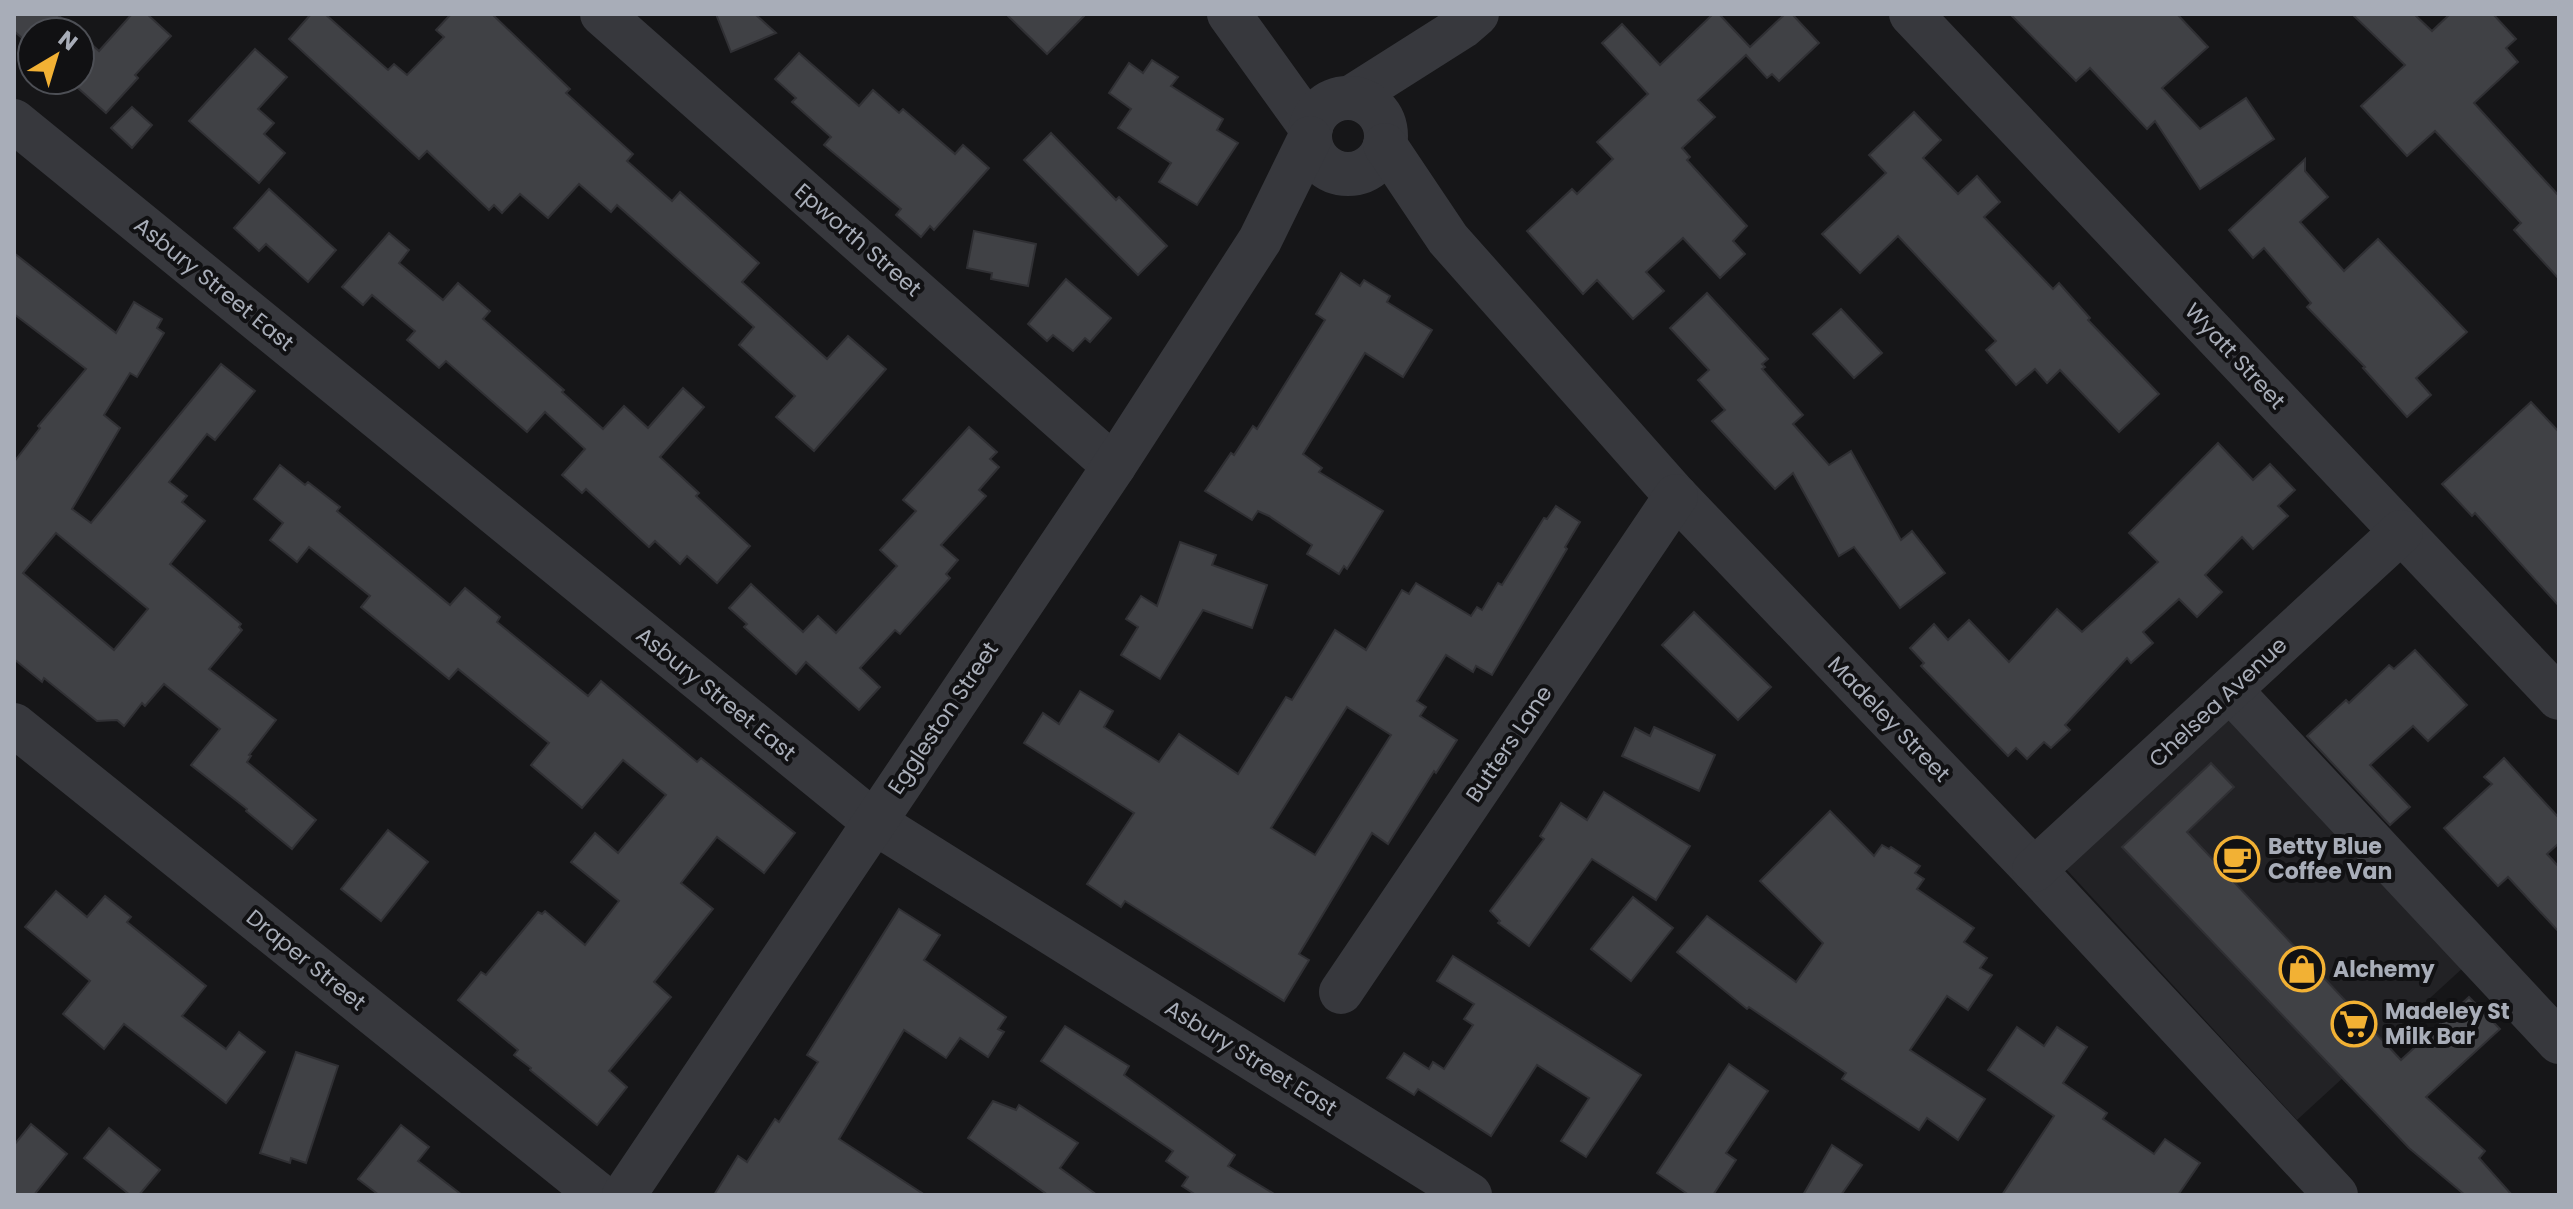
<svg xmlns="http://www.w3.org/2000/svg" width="2573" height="1209" font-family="Poppins,sans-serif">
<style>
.built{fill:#222225}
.building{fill:#404145;stroke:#303034;stroke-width:2;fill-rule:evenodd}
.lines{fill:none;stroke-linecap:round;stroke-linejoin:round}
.minor{stroke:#37383d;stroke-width:44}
.labels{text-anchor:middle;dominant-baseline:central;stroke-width:8;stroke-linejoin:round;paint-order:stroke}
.street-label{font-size:22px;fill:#a8adb8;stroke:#111113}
.poi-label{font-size:22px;font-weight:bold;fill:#a8adb8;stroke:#111113;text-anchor:start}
</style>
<rect width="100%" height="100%" fill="#161618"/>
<polygon class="built" points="2233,714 2465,966 2297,1120 2066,869"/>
<g class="building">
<polygon points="14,14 57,14 77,32 32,32 32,47 14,31"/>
<polygon points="132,14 147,14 171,36 135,75 138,78 106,113 69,80 80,80 80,34 99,51"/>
<polygon points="311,14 325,14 388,70 394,64 407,75 444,37 436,30 451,14 492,14 570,89 566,93 633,154 627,161 672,201 680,192 759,263 742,282 827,359 848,336 886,369 814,451 776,417 795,396 739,345 754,327 617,205 611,212 579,184 548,218 520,194 502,213 494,205 489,210 427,151 419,159 289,39"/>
<polygon points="716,14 755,14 776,33 731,52"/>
<polygon points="1006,14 1086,14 1047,54"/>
<polygon points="1713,14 1719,14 1750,47 1785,14 1792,14 1819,43 1779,81 1772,74 1767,78 1746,55 1698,100 1715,117 1682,148 1690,157 1687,160 1747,226 1733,241 1745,254 1720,278 1683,238 1646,272 1664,291 1633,319 1597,280 1583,294 1527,231 1572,189 1577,194 1613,159 1597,142 1648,94 1602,43 1622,24 1660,65"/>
<polygon points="2010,14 2177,14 2208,47 2162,88 2200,129 2246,98 2274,139 2200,189 2155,121 2147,129 2090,68 2076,81"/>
<polygon points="2352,14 2414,14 2432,31 2450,14 2493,14 2516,39 2506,48 2518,62 2474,103 2559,196 2559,279 2514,230 2521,223 2435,131 2407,156 2361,106 2405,65"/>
<polygon points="255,49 287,77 258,109 274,123 264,134 285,153 259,183 189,121"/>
<polygon points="799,53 859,106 873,90 899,113 903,109 955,154 963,145 989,168 934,230 930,226 921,237 896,215 901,209 824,145 831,137 792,102 796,98 775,79"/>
<polygon points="1152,60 1178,77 1171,86 1223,119 1217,130 1238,143 1197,205 1159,182 1171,163 1118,128 1131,109 1109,93 1129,63 1143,73"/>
<polygon points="132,107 152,125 132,148 111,128"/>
<polygon points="1914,112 1941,140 1923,158 1958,194 1977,176 2000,202 1984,217 2053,289 2059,283 2090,318 2088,320 2159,394 2119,432 2060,370 2047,383 2035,369 2016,385 1986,350 1996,341 1898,236 1860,273 1822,234 1886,173 1869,155"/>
<polygon points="1051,133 1116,200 1119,197 1167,246 1138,275 1024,160"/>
<polygon points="2305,159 2305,171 2328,197 2300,222 2344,271 2378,239 2467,332 2416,378 2431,395 2407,417 2363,368 2365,367 2307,307 2311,303 2264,248 2253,258 2229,230"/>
<polygon points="269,189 336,250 308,282 266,244 259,251 234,228"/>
<polygon points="974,231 1036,244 1028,286 991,279 992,273 967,268"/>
<polygon points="389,233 409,250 399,263 443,300 458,283 490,311 483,319 564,390 562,392 603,429 624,406 648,428 683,388 704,407 660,457 699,493 696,496 750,546 717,583 687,556 680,564 655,541 649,547 586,489 582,493 562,475 585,449 545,412 527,432 446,361 439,368 407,340 415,331 372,295 363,305 342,287"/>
<path d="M14 253 116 333 134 302 162 319 157 328 164 333 137 377 130 373 104 415 120 428 72 509 91 523 221 364 255 391 215 440 207 434 169 482 187 496 182 502 205 521 170 564 241 624 239 627 242 630 209 669 276 720 249 755 251 756 247 762 316 820 292 849 246 811 247 809 191 765 220 729 164 684 145 706 142 703 124 726 117 720 97 721 44 678 42 682 14 659V462L40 428 38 426 86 369 14 314ZM56 533 148 609 114 650 23 573Z"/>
<polygon points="1341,273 1360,286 1364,280 1390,296 1387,302 1432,330 1403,377 1365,353 1303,454 1322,468 1319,472 1383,511 1347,569 1344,566 1339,574 1307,554 1312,545 1269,516 1258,511 1252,520 1205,491 1231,453 1234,455 1253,426 1257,429 1325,320 1316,314"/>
<polygon points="1066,279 1111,318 1090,342 1085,338 1073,351 1053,335 1047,341 1028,324"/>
<polygon points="1707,293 1768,359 1762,364 1765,367 1762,369 1803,415 1793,424 1829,465 1851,451 1901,540 1912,531 1945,573 1900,608 1854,547 1839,556 1793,473 1775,489 1712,421 1725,410 1698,380 1709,370 1670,328"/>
<polygon points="1841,309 1882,353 1854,378 1813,334"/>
<polygon points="2531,402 2559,432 2559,606 2475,513 2472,516 2442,484"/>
<polygon points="969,427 997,452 990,459 999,467 979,490 986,496 941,545 958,560 946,574 950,578 900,634 895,630 860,668 880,687 859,710 806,662 796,674 744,627 747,624 729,608 751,584 803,632 818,616 836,633 897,566 880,550 916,511 903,500"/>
<polygon points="2218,443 2253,480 2270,464 2295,490 2278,506 2288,516 2253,549 2242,537 2205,575 2222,592 2197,617 2179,599 2143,632 2153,643 2131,663 2127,658 2065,725 2070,730 2051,748 2044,742 2027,759 2016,748 2008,756 1921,666 1924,663 1910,648 1934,624 1948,640 1969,620 2009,662 2057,609 2082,632 2158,562 2129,533"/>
<polygon points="280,465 305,485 308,482 340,507 337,511 450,605 465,588 500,617 497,622 588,696 601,681 697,762 701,758 795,833 764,873 717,837 681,883 713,909 654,982 671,997 609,1071 627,1087 597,1125 530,1070 531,1068 514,1055 518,1050 458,1000 481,972 486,975 538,912 542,914 545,911 585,945 619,901 571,862 595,833 618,853 666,795 623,760 582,808 531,765 549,743 458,669 449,679 361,607 370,596 309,547 297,562 270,540 283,523 254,499"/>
<path d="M1556 506 1580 522 1565 547 1567 549 1492 675 1476 666 1473 672 1446 655 1417 701 1426 707 1420 716 1457 740 1436 773 1434 771 1388 844 1372 833 1299 954 1309 960 1284 1001 1125 901 1121 907 1087 884 1134 813 1024 743 1043 713 1059 724 1080 691 1113 711 1104 727 1159 762 1179 734 1238 774 1286 697 1292 700 1335 630 1366 650 1402 590 1409 594 1416 583 1471 616 1477 607 1482 610 1498 583 1502 585 1544 518 1547 519ZM1347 707 1391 735 1315 855 1271 828Z"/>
<polygon points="1180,542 1216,555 1212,565 1267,585 1252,628 1203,610 1160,679 1121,655 1138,627 1126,619 1141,596 1157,606"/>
<polygon points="1694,612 1771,687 1738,720 1662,645"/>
<polygon points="2415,650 2467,705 2428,741 2413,726 2370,765 2410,807 2390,825 2307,736 2346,700 2349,703 2389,665 2394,669"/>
<polygon points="1654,727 1715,755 1699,791 1622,756 1635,728 1650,736"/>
<polygon points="2504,758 2559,818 2559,843 2547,854 2559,867 2559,932 2508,877 2498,886 2444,828 2492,784 2484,777"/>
<polygon points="2211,763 2234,787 2187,832 2401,1060 2469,997 2500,1029 2426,1097 2485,1151 2479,1158 2512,1195 2465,1195 2409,1148 2122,847"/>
<polygon points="1604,792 1690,846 1656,900 1592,859 1529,946 1498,923 1500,921 1490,911 1544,839 1540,836 1561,803 1587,820"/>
<polygon points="1830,811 1874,856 1882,845 1889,849 1891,847 1920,866 1915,873 1924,879 1917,889 1974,928 1964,942 1987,958 1980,968 1992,975 1968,1010 1947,996 1910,1050 1985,1099 1958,1140 1927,1118 1919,1130 1842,1079 1846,1073 1749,1007 1747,1009 1677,952 1707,916 1796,982 1823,943 1760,881"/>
<polygon points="388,830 428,862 381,921 341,889"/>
<polygon points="56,891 87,917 105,896 131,917 127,922 206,986 182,1016 226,1049 239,1032 265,1052 226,1103 124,1024 104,1049 63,1014 90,981 25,927"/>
<polygon points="1633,897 1673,928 1631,981 1591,949"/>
<polygon points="899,909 940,935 924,960 1006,1017 998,1029 1004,1032 988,1057 960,1038 946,1058 904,1030 839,1139 925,1195 714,1195 738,1156 747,1162 775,1119 779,1122 818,1062 807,1055"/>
<polygon points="1453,956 1641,1075 1586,1157 1561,1141 1589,1098 1537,1065 1491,1136 1418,1089 1414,1095 1387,1078 1404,1053 1429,1069 1433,1062 1444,1069 1473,1025 1464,1019 1474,1004 1437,981"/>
<polygon points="1065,1026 1129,1066 1124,1075 1235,1155 1228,1166 1276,1195 1196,1195 1182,1186 1188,1177 1166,1161 1173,1151 1041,1061"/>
<polygon points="2017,1027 2044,1046 2057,1027 2087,1047 2063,1083 2107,1113 2103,1119 2154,1154 2165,1139 2200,1163 2178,1195 2002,1195 2054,1116 1988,1070"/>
<polygon points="296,1052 338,1066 306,1163 291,1158 290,1163 260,1153"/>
<polygon points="1729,1064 1768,1091 1726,1153 1736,1160 1713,1195 1689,1195 1657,1173"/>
<polygon points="993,1101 1016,1110 1019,1105 1078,1143 1060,1168 1097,1195 1048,1195 968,1138"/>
<polygon points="31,1124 67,1154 34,1195 14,1195 14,1145"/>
<polygon points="401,1125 429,1147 418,1161 462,1195 379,1195 358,1179"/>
<polygon points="109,1128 160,1170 139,1195 130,1195 84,1158"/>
<polygon points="1832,1145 1862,1165 1841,1195 1803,1195"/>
</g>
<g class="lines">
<g class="minor">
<polyline points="602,14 1114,466"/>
<polyline points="1229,14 1311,128"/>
<polyline points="1911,14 2559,698"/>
<polyline points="1350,98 1462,27 1477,14"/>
<circle cx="1348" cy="136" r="38"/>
<polyline points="14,121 874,822 1470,1195"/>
<polyline points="1385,145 1448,239 1676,496 2034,870 2336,1195"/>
<polyline points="2230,690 2559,1042"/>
<polyline points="14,725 599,1195"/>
<polyline points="2034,870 2401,532"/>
<polyline points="1341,992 1676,496"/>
<polyline points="624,1195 1114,466 1260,240 1310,138"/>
</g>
</g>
<defs>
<g id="cafe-ring" transform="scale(2.3)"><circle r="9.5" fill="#111113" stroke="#f2b134" stroke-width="1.5"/><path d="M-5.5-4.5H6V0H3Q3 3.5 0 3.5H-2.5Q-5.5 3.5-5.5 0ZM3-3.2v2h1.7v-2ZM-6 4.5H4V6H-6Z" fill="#f2b134"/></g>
<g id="shop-ring" transform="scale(2.3)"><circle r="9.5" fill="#111113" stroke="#f2b134" stroke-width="1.5"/><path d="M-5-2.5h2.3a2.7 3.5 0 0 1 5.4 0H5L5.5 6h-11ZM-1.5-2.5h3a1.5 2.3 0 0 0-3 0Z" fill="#f2b134"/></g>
<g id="supermarket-ring" transform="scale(2.3)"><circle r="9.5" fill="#111113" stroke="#f2b134" stroke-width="1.5"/><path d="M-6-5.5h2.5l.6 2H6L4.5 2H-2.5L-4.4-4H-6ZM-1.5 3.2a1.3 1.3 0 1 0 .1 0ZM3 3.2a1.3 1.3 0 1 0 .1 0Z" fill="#f2b134"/></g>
</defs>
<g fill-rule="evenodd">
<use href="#cafe-ring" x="2237" y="859"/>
<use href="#shop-ring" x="2302" y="969"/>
<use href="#supermarket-ring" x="2354" y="1024"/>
</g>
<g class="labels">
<g class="street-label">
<text transform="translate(858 240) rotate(41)">Epworth Street</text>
<text transform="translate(214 284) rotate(39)">Asbury Street East</text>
<text transform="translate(2235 356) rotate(47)">Wyatt Street</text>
<text transform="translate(716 694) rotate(39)">Asbury Street East</text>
<text transform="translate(2218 702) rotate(-43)">Chelsea Avenue</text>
<text transform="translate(943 718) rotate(-56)">Eggleston Street</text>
<text transform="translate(1889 719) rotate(46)">Madeley Street</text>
<text transform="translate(1509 744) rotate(-56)">Butters Lane</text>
<text transform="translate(306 960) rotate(39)">Draper Street</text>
<text transform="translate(1251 1058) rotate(32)">Asbury Street East</text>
</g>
<g class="poi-label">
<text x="2268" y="846">Betty Blue<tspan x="2268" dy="25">Coffee Van</tspan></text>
<text x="2333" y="969">Alchemy</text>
<text x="2385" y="1011">Madeley St<tspan x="2385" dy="25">Milk Bar</tspan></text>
</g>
</g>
<rect width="2573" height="1209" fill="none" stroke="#a8adb8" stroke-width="32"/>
<g transform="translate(56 56) rotate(38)"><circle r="38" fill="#111113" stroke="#4d4f55" stroke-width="2"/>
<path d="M0-6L14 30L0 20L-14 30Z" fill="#f2b134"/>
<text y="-12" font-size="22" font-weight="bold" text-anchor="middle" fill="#a8adb8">N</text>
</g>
</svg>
